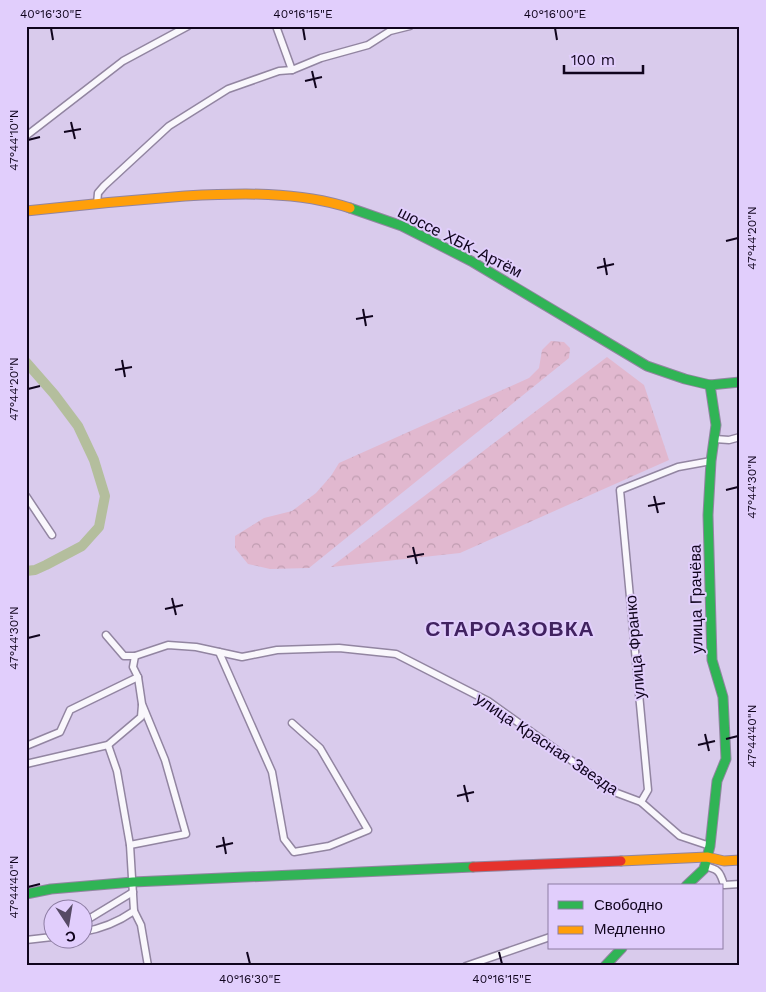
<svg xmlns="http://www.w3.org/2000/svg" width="766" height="992" font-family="'Work Sans',sans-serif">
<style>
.forest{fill:url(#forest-crowns)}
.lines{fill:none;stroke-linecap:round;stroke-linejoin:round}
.river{stroke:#b4be9d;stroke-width:10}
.street-casing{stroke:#9285a1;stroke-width:9}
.fast-casing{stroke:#9285a1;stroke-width:11}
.slow-casing{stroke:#9285a1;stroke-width:11}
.jam-casing{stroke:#9285a1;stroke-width:11}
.street{stroke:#f9f7fc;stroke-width:6}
.fast{stroke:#30b455;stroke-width:9}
.slow{stroke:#ff9f0a;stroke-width:9}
.jam{stroke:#e5322d;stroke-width:9}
.ticks{fill:none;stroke:#10041d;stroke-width:2}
.labels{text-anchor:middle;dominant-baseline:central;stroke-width:4;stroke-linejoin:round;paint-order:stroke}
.street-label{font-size:16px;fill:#10041d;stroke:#e1cefc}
.district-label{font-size:21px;font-weight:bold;letter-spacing:1px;fill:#412261;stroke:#e1cefc}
.neatline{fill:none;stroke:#10041d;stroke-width:2}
.ticks-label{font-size:12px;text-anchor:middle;fill:#10041d}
</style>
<defs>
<pattern id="forest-crowns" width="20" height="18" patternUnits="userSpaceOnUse" patternTransform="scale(1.25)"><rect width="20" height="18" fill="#e1b8cf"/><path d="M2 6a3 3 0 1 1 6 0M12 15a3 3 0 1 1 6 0" fill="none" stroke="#c09db1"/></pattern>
</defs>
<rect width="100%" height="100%" fill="#d9cbec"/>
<g class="forest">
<polygon points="551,341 564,342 570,348 569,358 309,568 270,569 248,564 235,548 235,536 264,518 292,511 316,493 331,476 339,463 529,378 539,368 542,350"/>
<polygon points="607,357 644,385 669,460 460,553 331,567"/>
</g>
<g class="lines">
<polyline class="river" points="26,362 54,394 78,426 94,460 105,496 99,527 82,546 46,565 35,570 26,571"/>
<g class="street-casing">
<g id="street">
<polyline points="276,26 292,70"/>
<polyline points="26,136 123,61 188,26"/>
<polyline points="97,204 98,193 104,186 169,126 228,89 279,71 292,70 321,58 368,45 390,31 410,26"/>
<polyline points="715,439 729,440 740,437"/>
<polyline points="26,496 52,535"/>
<polyline points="106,635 124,656 135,656 168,645 196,647 242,657 277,650 339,648 396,654 488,701 617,793 641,802 680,836 710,846"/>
<polyline points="219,652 272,772 284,839 294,852 329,846 368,830 320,748 292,723"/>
<polyline points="108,745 117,771 130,845 134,911 141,925 148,966"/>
<polyline points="26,746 60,732 70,710 138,677"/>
<polyline points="26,764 108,745 141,717 142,705"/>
<polyline points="641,802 648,790 620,490 678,467 711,461"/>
<polyline points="130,845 186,834 165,760 142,704 138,677 133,667 135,656"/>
<path d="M704 866C718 869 720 871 724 885L740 884"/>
<polyline points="82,923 133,892"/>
<path d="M82 932C101 929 118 922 134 911"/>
<polyline points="26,940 52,937"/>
<polyline points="466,966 550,937"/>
</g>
</g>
<g class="fast-casing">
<g id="fast">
<polyline points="350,208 402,226 471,261 647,366 685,379 710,385 740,382"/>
<polyline points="686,886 704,869 710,846 717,781 726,759 723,697 712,660 708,515 711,461 716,425 710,385"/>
<polyline points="26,894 51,889 133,882 473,867"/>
<polyline points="605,966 622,948"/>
</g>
</g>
<g class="slow-casing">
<g id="slow">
<path d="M26 211C79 205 132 200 185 196 239 193 298 191 350 208"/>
<polyline points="621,861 707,857 724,861 740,860"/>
</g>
</g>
<g class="jam-casing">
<polyline id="jam" points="473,867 621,861"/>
</g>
<use href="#street" class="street"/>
<use href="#fast" class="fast"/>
<use href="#slow" class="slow"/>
<use href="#jam" class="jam"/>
</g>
<path class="ticks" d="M51 28 53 40M303 28 305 40M555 28 557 40M312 71 316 88M305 81 322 77M71 122 75 139M64 132 81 129M28 140 40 137M726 241 738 238M604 258 607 275M597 268 614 264M363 309 366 326M356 319 373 316M122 360 125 377M115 370 132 367M28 389 40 386M726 490 738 487M654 496 658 513M648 506 665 503M413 547 417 564M407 557 424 554M172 598 176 615M165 609 183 605M28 638 40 635M705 734 709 751M726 739 738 736M698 745 715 741M464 785 468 802M457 796 474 792M223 837 226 854M216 847 233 843M28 887 40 884M247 952 250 964M499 952 502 964"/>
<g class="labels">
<g class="street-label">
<text transform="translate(460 242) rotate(27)">шоссе ХБК-Артём</text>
<text transform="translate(696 599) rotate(-91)">улица Грачёва</text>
<text transform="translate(635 647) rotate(-95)">улица Франко</text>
<text transform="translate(547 744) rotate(34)">улица Красная Звезда</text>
</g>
<g class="district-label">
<text x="510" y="628">СТАРОАЗОВКА</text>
</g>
</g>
<rect width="766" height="992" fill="none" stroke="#e1cefc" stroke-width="55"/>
<rect x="548" y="884" width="175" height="65" fill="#e1cefc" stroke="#8d7da3"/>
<rect x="558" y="901" width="25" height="8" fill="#30b455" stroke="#8d7da3"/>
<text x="594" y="910" font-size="15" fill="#10041d">Свободно</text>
<rect x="558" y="926" width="25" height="8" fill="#ff9f0a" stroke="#8d7da3"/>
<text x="594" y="934" font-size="15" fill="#10041d">Медленно</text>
<g transform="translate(68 924) rotate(168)"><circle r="24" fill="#e1cefc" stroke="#8d7da3"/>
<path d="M0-4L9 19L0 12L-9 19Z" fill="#564a65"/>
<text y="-8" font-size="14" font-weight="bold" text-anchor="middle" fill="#10041d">С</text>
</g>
<path d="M564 65v8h79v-8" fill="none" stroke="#10041d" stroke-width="2.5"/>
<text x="571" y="65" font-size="15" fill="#10041d" stroke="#e1cefc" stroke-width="4" paint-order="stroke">100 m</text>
<rect x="28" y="28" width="710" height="936" class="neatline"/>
<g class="ticks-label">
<text x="51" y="18">40°16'30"E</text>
<text x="303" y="18">40°16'15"E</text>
<text x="555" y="18">40°16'00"E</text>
<text transform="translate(14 140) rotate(-90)" y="4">47°44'10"N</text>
<text transform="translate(752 238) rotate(-90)" y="4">47°44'20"N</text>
<text transform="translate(14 389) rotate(-90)" y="4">47°44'20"N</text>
<text transform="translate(752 487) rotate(-90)" y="4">47°44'30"N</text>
<text transform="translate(14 638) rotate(-90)" y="4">47°44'30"N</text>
<text transform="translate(752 736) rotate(-90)" y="4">47°44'40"N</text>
<text transform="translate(14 887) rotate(-90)" y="4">47°44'40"N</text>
<text x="250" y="983">40°16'30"E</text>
<text x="502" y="983">40°16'15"E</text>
</g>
</svg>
